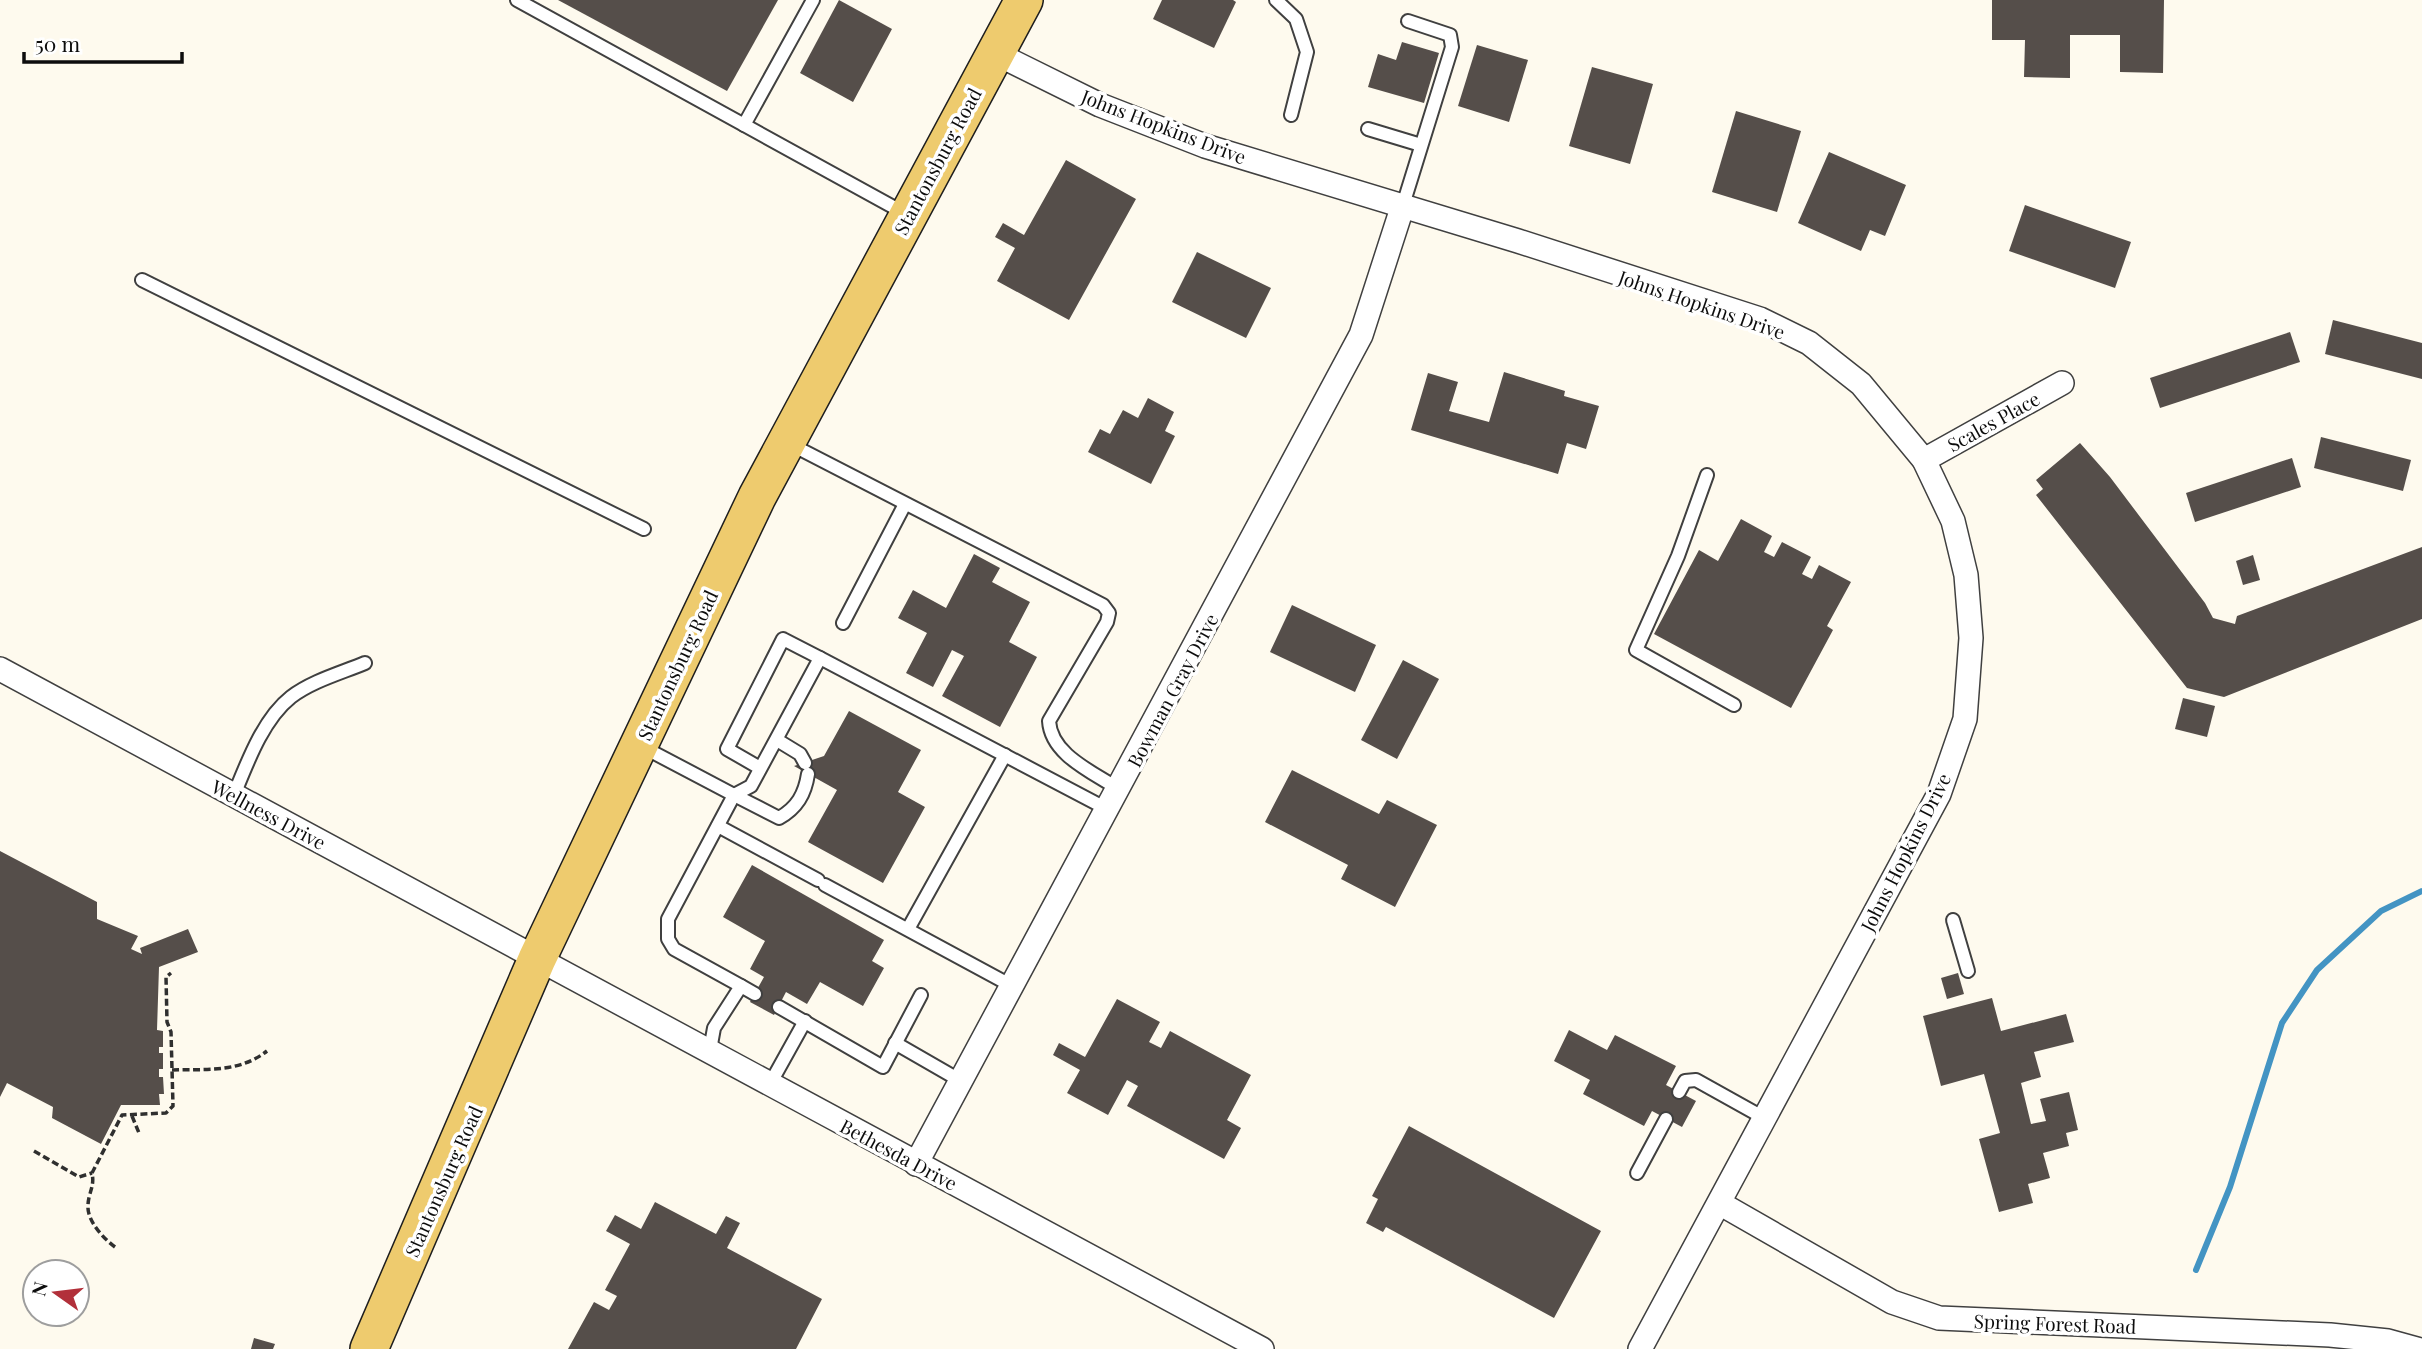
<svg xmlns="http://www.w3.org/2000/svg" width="2422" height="1349" font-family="'Playfair Display',serif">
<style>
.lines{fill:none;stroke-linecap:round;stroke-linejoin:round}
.stream{stroke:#4394c3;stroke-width:6}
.building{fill:#554e4a}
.lane-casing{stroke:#404040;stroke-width:16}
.street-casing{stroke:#404040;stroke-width:26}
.primary-casing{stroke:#1e1e1e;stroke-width:40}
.path{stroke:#2f2f2f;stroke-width:3.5;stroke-dasharray:7 3.5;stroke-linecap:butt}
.lane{stroke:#fff;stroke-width:12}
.street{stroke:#fff;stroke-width:23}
.primary{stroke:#eecb6e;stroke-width:37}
.labels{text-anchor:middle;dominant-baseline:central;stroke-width:7;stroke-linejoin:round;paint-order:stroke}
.street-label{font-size:19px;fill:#0d0d0d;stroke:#fff}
</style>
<rect width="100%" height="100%" fill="#fefaee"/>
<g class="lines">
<polyline class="stream" points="2196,1270 2230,1187 2282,1023 2317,970 2381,911 2422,891"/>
</g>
<g class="building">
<polygon points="558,0 778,0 727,91"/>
<polygon points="839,0 892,29 853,102 800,73"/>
<polygon points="1162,0 1233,0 1236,2 1214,48 1153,19"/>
<polygon points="1992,0 2164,0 2163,73 2120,72 2120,35 2070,35 2070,78 2024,77 2025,40 1992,40"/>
<polygon points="1402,42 1439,53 1424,103 1368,87 1378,54 1396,60"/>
<polygon points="1477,45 1528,60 1509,122 1458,106"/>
<polygon points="1592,67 1653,84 1630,164 1569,146"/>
<polygon points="1736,111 1801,131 1777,212 1712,192"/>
<polygon points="1829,152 1906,185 1885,236 1870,230 1861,251 1798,223"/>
<polygon points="1066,160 1136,199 1069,320 997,281 1015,248 995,237 1003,223 1024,235"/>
<polygon points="2025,205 2131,242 2115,288 2009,251"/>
<polygon points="1197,252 1271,288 1246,338 1172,302"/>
<polygon points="2333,320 2422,343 2422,379 2325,354"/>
<polygon points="2290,332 2300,362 2160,408 2150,378"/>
<polygon points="1504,372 1565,391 1564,396 1599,406 1586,449 1567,443 1558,474 1411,430 1428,373 1458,382 1449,411 1489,422"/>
<polygon points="1148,398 1174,412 1165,431 1175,436 1151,484 1088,452 1100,429 1110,434 1123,410 1138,418"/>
<polygon points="2321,437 2411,460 2403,491 2314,468"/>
<polygon points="2080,443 2110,477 2205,603 2213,618 2235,624 2237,616 2422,547 2422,619 2224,697 2187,688 2036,495 2043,489 2036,480"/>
<polygon points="2292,458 2301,487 2195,522 2186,493"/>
<polygon points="1741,519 1772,536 1764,552 1774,557 1782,542 1811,557 1802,574 1812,579 1819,565 1851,582 1827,626 1833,630 1791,708 1654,634 1699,550 1718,561"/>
<polygon points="974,554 1000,568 992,582 1030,602 1009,642 1037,657 1000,727 942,696 964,656 952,650 933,687 906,673 927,633 898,618 913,590 946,608"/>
<polygon points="2253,555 2260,580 2243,585 2236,561"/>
<polygon points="1292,605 1376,645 1355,692 1270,652"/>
<polygon points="1403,660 1439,679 1397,759 1361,740"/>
<polygon points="2183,698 2215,706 2207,737 2175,729"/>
<polygon points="849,711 921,750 898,792 925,807 883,883 808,842 837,790 794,766 824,756"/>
<polygon points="1292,770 1379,814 1387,800 1437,825 1395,907 1341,879 1348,865 1265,822"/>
<polygon points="0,851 97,902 97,919 138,936 131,949 142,954 140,948 188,929 198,952 159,967 157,1030 163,1031 163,1047 159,1047 159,1053 163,1053 163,1069 159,1069 159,1077 163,1077 164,1094 159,1094 160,1105 121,1105 101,1144 52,1118 53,1107 7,1083 0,1097"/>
<polygon points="752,865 884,940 872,961 884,968 863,1006 820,982 807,1004 786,992 774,1015 750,1002 764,977 750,969 765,941 723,917"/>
<polygon points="1958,973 1964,994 1947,999 1941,978"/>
<polygon points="1992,998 2001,1031 2066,1014 2074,1042 2034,1052 2041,1077 2021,1083 2031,1124 2046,1121 2040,1099 2069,1092 2078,1130 2066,1133 2069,1146 2043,1153 2050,1178 2028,1184 2033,1203 1999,1212 1979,1139 2000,1133 1984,1074 1941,1086 1923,1016"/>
<polygon points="1117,999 1160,1022 1149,1042 1161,1048 1170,1031 1251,1075 1227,1120 1241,1128 1224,1159 1127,1106 1138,1086 1127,1080 1108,1115 1067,1093 1080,1070 1053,1055 1059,1043 1085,1057"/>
<polygon points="1569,1030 1607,1050 1615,1035 1676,1066 1666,1085 1696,1101 1682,1127 1652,1111 1644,1126 1583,1094 1590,1080 1554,1061"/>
<polygon points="1409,1126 1601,1231 1554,1318 1386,1227 1383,1232 1366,1223 1378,1199 1372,1196"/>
<polygon points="655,1202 716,1234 726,1216 740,1223 727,1248 822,1299 796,1349 568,1349 594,1302 609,1310 617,1296 605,1290 630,1244 606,1231 615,1215 641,1229"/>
<polygon points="254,1338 275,1344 273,1349 251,1349"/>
</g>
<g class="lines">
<g class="lane-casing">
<g id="lane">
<polyline points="517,0 906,214"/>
<polyline points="1276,0 1296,19 1307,52 1291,115"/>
<polyline points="744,125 813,0"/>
<polyline points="1368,129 1421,145"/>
<polyline points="1403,205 1452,47 1450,35 1408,21"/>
<polyline points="142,280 644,529"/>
<path d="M790 444 1103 605 1109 613 1107 622 1049 721C1051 755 1093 772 1118 789"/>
<polyline points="1707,475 1678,556 1636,650 1734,705"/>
<polyline points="843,623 905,504"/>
<polyline points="820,658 1107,809"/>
<polyline points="777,740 800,754 805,763"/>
<polyline points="641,746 734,795 668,919 668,939 674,949 741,986 714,1028 710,1050"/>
<path d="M760 768 727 749 783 639 820 658 751 786 734 795 779 818C797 808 805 794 808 774"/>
<path d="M234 795C247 763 263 719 291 697 312 681 341 673 365 663"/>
<polyline points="718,826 818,880"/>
<polyline points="825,885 1012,986"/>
<polyline points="1953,920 1968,971"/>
<polyline points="908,929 1005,755"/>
<polyline points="741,986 755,994"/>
<polyline points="779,1007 883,1067 921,995"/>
<polyline points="895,1043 961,1081"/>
<polyline points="770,1084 805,1021"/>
<polyline points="1679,1092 1685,1081 1696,1080 1766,1119"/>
<polyline points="1637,1173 1666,1119"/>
</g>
</g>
<g class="street-casing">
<g id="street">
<polyline points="995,53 1100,105 1205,146 1518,241 1760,319 1809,343 1861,384 1924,460 1953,521 1966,575 1971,638 1965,719 1939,794 1640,1349"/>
<polyline points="1924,460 2062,383"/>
<polyline points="0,669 1262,1349"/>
<polyline points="916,1164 1361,335 1403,205"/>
<polyline points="1721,1204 1892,1302 1939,1318 2330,1335 2388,1341 2417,1349"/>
</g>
</g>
<g class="primary-casing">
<polyline id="primary" points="369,1349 537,959 757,497 1024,0"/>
</g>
<g class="path">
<path d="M172 1070C206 1069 239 1073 267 1051"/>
<polyline points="132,1116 139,1133"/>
<polyline points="34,1151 79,1177 92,1173"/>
<path d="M115 1247C104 1239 87 1221 88 1206 88 1193 95 1187 92 1173L122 1115 166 1113 173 1106 171 1032 167 1022 166 977 171 973"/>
</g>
<use href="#lane" class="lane"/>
<use href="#street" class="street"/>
<use href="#primary" class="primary"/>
</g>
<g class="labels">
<g class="street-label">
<text transform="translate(1164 126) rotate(21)">Johns Hopkins Drive</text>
<text transform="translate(937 161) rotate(-62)">Stantonsburg Road</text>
<text transform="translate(1702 304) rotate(19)">Johns Hopkins Drive</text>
<text transform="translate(1993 421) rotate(-29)">Scales Place</text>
<text transform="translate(677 665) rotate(-65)">Stantonsburg Road</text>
<text transform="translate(1172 690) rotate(-62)">Bowman Gray Drive</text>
<text transform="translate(269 814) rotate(28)">Wellness Drive</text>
<text transform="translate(1905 852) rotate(-63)">Johns Hopkins Drive</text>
<text transform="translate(899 1154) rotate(28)">Bethesda Drive</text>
<text transform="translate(443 1181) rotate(-66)">Stantonsburg Road</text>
<text transform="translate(2055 1323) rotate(2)">Spring Forest Road</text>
</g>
</g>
<g transform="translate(56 1293) rotate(284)"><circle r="33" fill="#ffffff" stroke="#9e9e9e" stroke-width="2"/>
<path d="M0-5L12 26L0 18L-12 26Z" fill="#b2303a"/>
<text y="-10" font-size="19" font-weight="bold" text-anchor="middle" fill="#0d0d0d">N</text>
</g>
<path d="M24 52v10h158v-10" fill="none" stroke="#0d0d0d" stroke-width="3.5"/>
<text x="35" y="52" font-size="21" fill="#0d0d0d" stroke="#ffffff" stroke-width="5" paint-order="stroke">50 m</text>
</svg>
